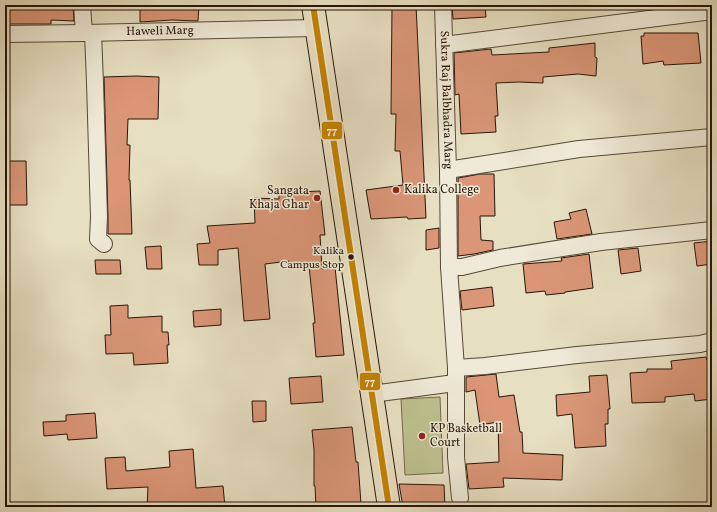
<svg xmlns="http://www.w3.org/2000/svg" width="717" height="512" font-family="Vollkorn,serif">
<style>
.green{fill:#bdc08e;stroke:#726a4a}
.building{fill:#da9677;stroke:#271507}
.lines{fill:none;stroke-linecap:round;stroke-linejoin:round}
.minor-casing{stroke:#574836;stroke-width:18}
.primary-casing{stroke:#271507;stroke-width:24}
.minor{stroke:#efead7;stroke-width:16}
.primary{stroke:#e7dfc2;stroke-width:22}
.bus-1-casing{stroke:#efead7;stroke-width:9}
.bus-1{stroke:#c38202;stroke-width:6}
.poi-dot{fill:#8f2418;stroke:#efead7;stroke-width:1.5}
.bus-dot{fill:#271507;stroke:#efead7;stroke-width:1.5}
.labels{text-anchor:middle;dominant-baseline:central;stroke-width:3;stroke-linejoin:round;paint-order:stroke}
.bus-label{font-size:11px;fill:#271507;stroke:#efead7;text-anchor:end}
.street-label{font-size:12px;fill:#271507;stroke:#efead7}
.poi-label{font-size:12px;fill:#271507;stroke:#efead7;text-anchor:start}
.line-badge{stroke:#efead7;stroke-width:1.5}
.badge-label{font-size:11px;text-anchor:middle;font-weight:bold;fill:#fff}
</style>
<rect width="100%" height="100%" fill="#e7dfc2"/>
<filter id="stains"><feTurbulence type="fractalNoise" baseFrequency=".005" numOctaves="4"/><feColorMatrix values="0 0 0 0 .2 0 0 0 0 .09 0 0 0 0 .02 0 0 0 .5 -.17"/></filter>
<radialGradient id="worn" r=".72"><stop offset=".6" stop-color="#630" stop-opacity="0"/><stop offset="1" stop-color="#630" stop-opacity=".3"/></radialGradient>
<polygon class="green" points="440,397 443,473 405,475 401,399"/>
<g class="building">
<polygon points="8,5 73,5 74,21 51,20 51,24 7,24"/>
<polygon points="140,5 199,5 198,21 172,20 140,22"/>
<polygon points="392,5 416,5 426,218 408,219 407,217 371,219 366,190 403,185 400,151 395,151 396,114 391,114"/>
<polygon points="452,5 485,5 486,17 453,19"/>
<polygon points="644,33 698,33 701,63 664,65 663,61 643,64 641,36 644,36"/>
<polygon points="595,43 595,57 597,58 596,76 578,74 543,77 543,83 519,82 496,83 498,116 495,116 496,132 461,134 459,94 455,95 454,53 491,49 492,55 549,52 549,48"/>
<polygon points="136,76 159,77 158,119 128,119 127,145 130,145 129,180 130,180 132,234 108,234 108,217 104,77"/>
<polygon points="5,161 26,161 27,205 5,205"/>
<polygon points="480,174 494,174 495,216 480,216 481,240 493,241 493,250 474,254 458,256 458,178"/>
<polygon points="320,191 325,235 320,235 322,269 335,267 344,355 316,357 313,323 315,323 309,266 290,268 289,261 265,264 270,319 244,321 238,248 218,250 218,265 199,265 197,244 210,243 207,226 255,223 254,198 279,199 279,193"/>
<polygon points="586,209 592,234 557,239 554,222 571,219 569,213"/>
<polygon points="439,228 439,248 426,250 426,230"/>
<polygon points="712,241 712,264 697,266 694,243"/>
<polygon points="161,246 162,269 147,269 145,247"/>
<polygon points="638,248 641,271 621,274 618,250"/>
<polygon points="589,254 593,288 565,292 565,293 546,295 545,291 526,293 523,264 562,261 561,258"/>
<polygon points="95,260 120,260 121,274 96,274"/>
<polygon points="492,287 494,306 462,310 460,291"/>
<polygon points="128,305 128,318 162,316 162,332 168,332 169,345 167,345 168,363 134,365 133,353 106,354 105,335 111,335 110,306"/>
<polygon points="221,309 221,325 194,327 193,311"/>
<polygon points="706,357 707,360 710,360 712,399 695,401 694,394 665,397 665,402 632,403 630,373 647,372 647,369 672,369 671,361"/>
<polygon points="496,374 499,397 514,395 520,432 522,432 523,453 563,455 562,480 503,478 504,487 469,489 466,464 499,462 498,422 480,425 475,390 466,392 466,377"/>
<polygon points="607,375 610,409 608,409 608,424 605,424 606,446 575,448 572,414 557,416 556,395 590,392 589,376"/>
<polygon points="321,376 323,402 291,404 289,378"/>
<polygon points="252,401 266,401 266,421 253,422"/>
<polygon points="95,413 97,438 68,440 67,434 44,436 43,422 66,421 66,415"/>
<polygon points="352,427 356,462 358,462 361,504 316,507 315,486 314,486 314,450 312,430"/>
<polygon points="193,449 196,488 223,486 225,507 147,507 148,487 107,489 105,458 125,457 126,471 170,467 169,451"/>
<polygon points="399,484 444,485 445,507 403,507"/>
</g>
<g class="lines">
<g class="minor-casing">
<g id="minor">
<polyline points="82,5 84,33"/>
<path id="s1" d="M443 5 448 170 449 267"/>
<polyline points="93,33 95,83 99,217 98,239 104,244"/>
<path id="s2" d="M5 34 84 33 316 28"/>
<polyline points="444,45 712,11"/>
<polyline points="448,170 579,149 712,137"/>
<polyline points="456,368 485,366 577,355 700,344 712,341"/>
<polyline points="372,394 455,383"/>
<polyline points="460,498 456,457 456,368 449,267 462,267 500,258 601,242 712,230"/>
</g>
</g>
<g class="primary-casing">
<polyline id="primary" points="313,5 389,507"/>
</g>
<use href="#minor" class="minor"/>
<use href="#primary" class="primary"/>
<g class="bus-1-casing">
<polyline id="bus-1" points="313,5 389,507"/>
</g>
<use href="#bus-1" class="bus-1"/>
</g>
<g class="poi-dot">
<circle cx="396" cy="190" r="4"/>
<circle cx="317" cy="198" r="4"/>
<circle cx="422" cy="436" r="4"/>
</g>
<circle class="bus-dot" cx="351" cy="257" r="3.5"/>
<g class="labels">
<g class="bus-label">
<text x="344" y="251">Kalika<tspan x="344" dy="14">Campus Stop</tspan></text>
</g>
<g class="street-label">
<text stroke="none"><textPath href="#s2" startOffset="155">Haweli Marg</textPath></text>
<text stroke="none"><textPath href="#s1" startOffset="95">Sukra Raj Balbhadra Marg</textPath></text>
</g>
<g class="poi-label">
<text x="404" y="190">Kalika College</text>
<text x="309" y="191" text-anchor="end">Sangata<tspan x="309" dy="14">Khaja Ghar</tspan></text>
<text x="430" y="429">KP Basketball<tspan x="430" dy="14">Court</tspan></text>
</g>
</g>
<g class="line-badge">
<rect x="321" y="121" width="22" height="19" rx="4" fill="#c38202"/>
<rect x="359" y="372" width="22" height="19" rx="4" fill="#c38202"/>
</g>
<g class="badge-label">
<text x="332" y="134">77</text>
<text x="370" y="385">77</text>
</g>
<rect width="717" height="512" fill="none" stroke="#e7dfc2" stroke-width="20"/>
<rect x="6" y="6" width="705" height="500" fill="none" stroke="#271507" stroke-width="2"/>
<rect x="10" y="10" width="697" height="492" fill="none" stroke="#271507"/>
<rect width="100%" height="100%" filter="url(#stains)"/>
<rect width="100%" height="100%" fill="url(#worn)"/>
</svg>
